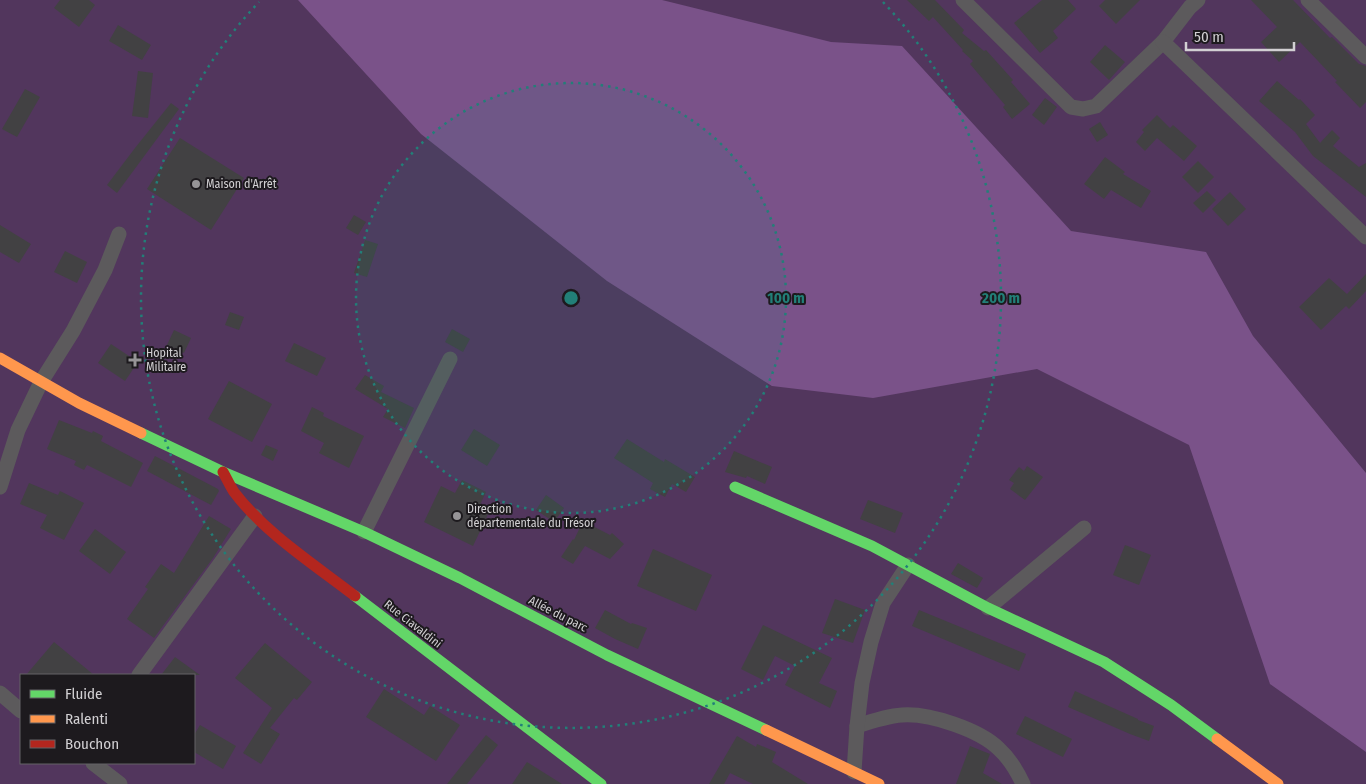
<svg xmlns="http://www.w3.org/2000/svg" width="1366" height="784" font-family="'Fira Sans Condensed',sans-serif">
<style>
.green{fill:#52365d;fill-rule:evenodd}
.water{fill:#7a5289}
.building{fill:#424143}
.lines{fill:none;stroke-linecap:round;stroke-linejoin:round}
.street{stroke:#5c5a5c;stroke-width:15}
.fast{stroke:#63d668;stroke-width:11}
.slow{stroke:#ff974d;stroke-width:11}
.jam{stroke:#b3261e;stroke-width:11}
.ring{fill:none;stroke:#227f78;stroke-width:2.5;stroke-dasharray:2.5 5}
.poi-dot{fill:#969497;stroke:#1d1a1e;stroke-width:2}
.labels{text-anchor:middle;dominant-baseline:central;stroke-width:4;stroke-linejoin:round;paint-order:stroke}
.poi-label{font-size:12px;fill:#d2d0d3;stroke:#1d1a1e;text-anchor:start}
.street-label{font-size:12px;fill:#d2d0d3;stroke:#1d1a1e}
.centre{fill:#227f78;stroke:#1d1a1e;stroke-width:2.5}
.ring-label{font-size:15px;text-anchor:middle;font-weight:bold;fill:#227f78;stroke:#1d1a1e;stroke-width:4;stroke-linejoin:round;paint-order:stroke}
</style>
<rect width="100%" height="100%" fill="#262427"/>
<path class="green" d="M0 0H1366V784H0ZM21 675H194V763H21Z"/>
<polygon class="water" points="298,0 662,0 831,42 902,46 1071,231 1206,252 1253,336 1366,473 1366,752 1270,684 1189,445 1037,369 873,398 772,386 607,281 421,134"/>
<g class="building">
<polygon points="60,0 89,0 95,5 79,27 54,8"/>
<polygon points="907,0 935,0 964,30 962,33 984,51 986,50 1013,80 1011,82 1030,104 1012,119 1003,107 1005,105 970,64 973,61 962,51 963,50 933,17 929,21"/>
<polygon points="1042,0 1068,0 1076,9 1053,31 1058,38 1040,53 1014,23"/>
<polygon points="1105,0 1140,0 1116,24 1099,6"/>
<polygon points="1251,0 1293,0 1330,38 1332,37 1359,64 1366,66 1366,102 1360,108 1335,82 1337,81 1300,42 1279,62 1261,42 1277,27"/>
<polygon points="118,25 151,45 142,60 109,41"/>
<polygon points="1105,45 1125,62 1109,80 1090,62"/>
<polygon points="138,71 153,73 148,118 132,116"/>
<polygon points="1277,81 1299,100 1300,99 1315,115 1306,124 1320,143 1332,130 1340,138 1333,146 1359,167 1366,163 1366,197 1313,156 1295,132 1259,101"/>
<polygon points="25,89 40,97 17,137 2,129"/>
<polygon points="1045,98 1057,107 1044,125 1032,115"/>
<polygon points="171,103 179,109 117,193 107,185 135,148"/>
<polygon points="1157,115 1170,128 1173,125 1197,146 1184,161 1157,138 1145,151 1136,142 1144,132 1142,130"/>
<polygon points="1100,122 1108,135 1097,142 1089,129"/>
<polygon points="180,138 244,178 211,230 147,189"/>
<polygon points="1105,157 1125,172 1123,174 1151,191 1141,208 1111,190 1104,199 1084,184"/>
<polygon points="1198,161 1214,177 1198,193 1182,177"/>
<polygon points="1207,191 1216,200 1203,213 1193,203"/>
<polygon points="1230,192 1246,209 1228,226 1212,209"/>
<polygon points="354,215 366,222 358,235 346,228"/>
<polygon points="0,225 31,244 19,263 0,252"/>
<polygon points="365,240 378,244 367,277 354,273"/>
<polygon points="65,251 87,262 77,283 54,272"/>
<polygon points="1366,274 1366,291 1349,309 1346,306 1321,330 1299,307 1329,278 1347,294"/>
<polygon points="230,312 244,317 239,330 225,325"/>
<polygon points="452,329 470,339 463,352 445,342"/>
<polygon points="174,330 191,338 184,353 167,345"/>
<polygon points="294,343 326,358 317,376 285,361"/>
<polygon points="111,344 138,362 125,381 98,363"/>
<polygon points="365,375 384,386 381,392 414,408 405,428 383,417 388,409 355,389"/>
<polygon points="229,381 272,404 252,442 208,419"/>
<polygon points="312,407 324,413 323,416 364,436 349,468 319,453 324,443 301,431"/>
<polygon points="59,420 92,433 93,431 103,436 101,441 143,463 131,487 87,465 84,470 74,465 76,461 47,449"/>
<polygon points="474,429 500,445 487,466 461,450"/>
<polygon points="627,439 664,462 665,459 695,477 686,492 672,484 665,497 650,489 653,483 614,458"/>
<polygon points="266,445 278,450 273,461 261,455"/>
<polygon points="734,451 772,467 765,484 747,476 746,478 725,472"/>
<polygon points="155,456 218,489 219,491 211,505 147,471"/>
<polygon points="1027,466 1043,477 1025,500 1010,489 1014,483 1009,480 1019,467 1024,471"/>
<polygon points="462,480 486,492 480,505 490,510 473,546 424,522 441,486 455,493"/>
<polygon points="29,483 58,495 60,491 84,503 64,540 40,528 47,515 20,504"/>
<polygon points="546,495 564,508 554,522 536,510"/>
<polygon points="868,500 903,513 895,533 860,519"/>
<polygon points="209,516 231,529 213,558 154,638 127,619 148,589 145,587 161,564 174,573"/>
<polygon points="583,521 610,535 612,533 624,544 610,559 585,546 573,564 561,557 573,539 574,540"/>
<polygon points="95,529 126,552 110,574 79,551"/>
<polygon points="1125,545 1151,555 1139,585 1113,575"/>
<polygon points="653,549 712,575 696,611 637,586"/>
<polygon points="958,563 983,578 977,588 951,574"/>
<polygon points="835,599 865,610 853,643 822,633"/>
<polygon points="605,610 631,624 632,623 647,628 638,649 615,639 595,628"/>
<polygon points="919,610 1026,654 1019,671 912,626"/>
<polygon points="763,625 832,658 819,683 837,691 830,708 785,685 795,666 775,656 763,680 741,669"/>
<polygon points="54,642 94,675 26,675"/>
<polygon points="265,643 312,682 297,700 294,698 270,728 280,734 261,764 243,753 272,708 235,678"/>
<polygon points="175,657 200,675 161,675"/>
<polygon points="384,689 424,715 430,706 460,725 436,761 366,717"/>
<polygon points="1075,691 1138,719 1138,720 1154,726 1149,741 1130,734 1068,707"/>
<polygon points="1025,716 1072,739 1063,757 1016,734"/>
<polygon points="200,725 236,746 223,769 194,752 194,735"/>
<polygon points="486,735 498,745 467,784 447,784"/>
<polygon points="737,736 756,747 757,744 776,752 772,762 808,784 753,784 730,773 724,784 709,784"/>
<polygon points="970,746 990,754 983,773 1002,784 956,784"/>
<polygon points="527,762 562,784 512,784"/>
</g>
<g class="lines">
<g class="street">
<polyline points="963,0 1071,107 1083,109 1096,106 1163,42 1190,7 1198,0"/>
<polyline points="1308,0 1366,57"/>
<polyline points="1163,42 1366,237"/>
<polyline points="0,487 18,430 41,382 73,331 105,270 119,234"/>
<polyline points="364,532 450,359"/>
<polyline points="988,608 1084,528"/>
<polyline points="139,675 255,516"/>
<polyline points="0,693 21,711"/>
<path d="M857 726C872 721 887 716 902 715 930 713 980 730 999 749 1010 759 1017 771 1023 784"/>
<polyline points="93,763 120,784"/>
<polyline points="854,772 857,726 862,683 871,642 883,603 908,565"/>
</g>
<g class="fast">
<polyline points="141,433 223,472 364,532 460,578 607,655 766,730"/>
<polyline points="735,487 872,546 988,608 1104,662 1171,705 1217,739"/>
<polyline points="355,596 601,784"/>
</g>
<g class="slow">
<polyline points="0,358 79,403 141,433"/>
<polyline points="766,730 879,784"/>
<polyline points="1217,739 1278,784"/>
</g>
<path class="jam" d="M223 472C227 479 230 486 234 492 265 533 315 565 355 596"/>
</g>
<circle cx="571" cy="298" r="215" fill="#227f78" fill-opacity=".12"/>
<g class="ring">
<circle cx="571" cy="298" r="215"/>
<path d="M883 2A430 430 0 1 1 259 2"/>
</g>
<g class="poi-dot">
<circle cx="196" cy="184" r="5"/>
<path d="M132.5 352.5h5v5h5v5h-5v5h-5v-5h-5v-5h5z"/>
<circle cx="457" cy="516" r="5"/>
</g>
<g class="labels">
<g class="poi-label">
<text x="206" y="184">Maison d'Arrêt</text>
<text x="146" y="353">Hopital<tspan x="146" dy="14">Militaire</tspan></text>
<text x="467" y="509">Direction<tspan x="467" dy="14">départementale du Trésor</tspan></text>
</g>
<g class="street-label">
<text transform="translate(558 614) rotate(27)">Allée du parc</text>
<text transform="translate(413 624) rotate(38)">Rue Ciavaldini</text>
</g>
</g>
<circle cx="571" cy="298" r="8" class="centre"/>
<g class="ring-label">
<text x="786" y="303">100 m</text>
<text x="1001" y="303">200 m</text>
</g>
<rect x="20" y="674" width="175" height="90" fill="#1d1a1e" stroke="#656366"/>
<rect x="30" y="690" width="25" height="8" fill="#63d668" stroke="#656366"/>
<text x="65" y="699" font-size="15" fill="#d2d0d3">Fluide</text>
<rect x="30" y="715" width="25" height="8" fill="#ff974d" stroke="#656366"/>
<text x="65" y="724" font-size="15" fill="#d2d0d3">Ralenti</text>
<rect x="30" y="740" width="25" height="8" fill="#b3261e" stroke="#656366"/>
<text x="65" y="749" font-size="15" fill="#d2d0d3">Bouchon</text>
<path d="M1186 42v8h108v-8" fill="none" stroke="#d2d0d3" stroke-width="2.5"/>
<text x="1194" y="42" font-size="15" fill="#d2d0d3" stroke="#1d1a1e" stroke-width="4" paint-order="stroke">50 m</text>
</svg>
